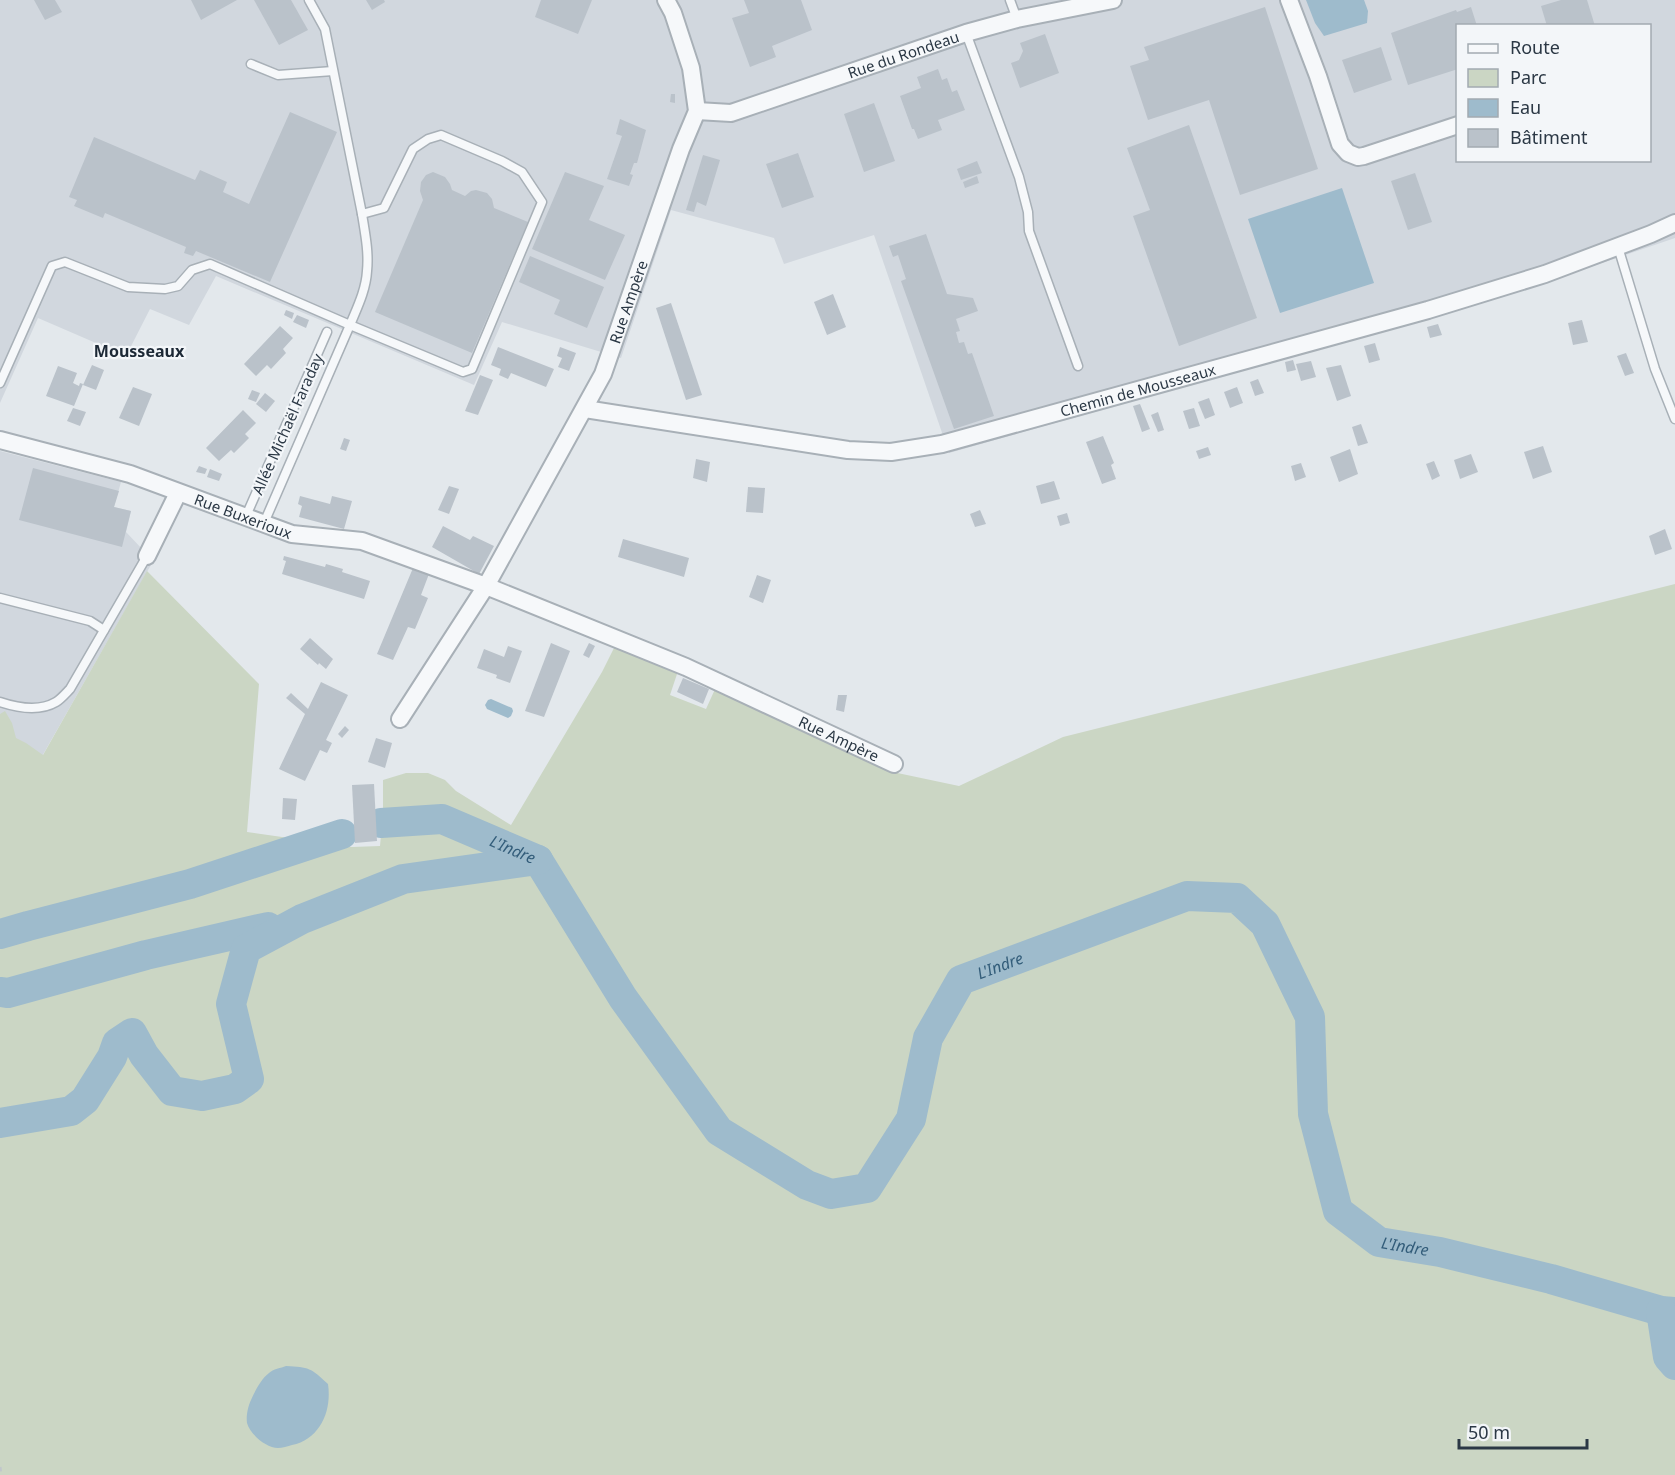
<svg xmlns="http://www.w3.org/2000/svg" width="1675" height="1475" font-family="'Noto Sans',sans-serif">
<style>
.built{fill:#d1d7de;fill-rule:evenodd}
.green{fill:#cbd6c4}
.water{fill:#9ebbcc}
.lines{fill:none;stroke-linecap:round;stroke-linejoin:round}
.river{stroke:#9ebbcc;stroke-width:30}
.building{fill:#bac2ca}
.service-casing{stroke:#a8b0b7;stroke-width:11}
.minor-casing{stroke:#a8b0b7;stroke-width:20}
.path{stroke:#c1c6cb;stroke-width:3;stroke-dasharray:4.5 4.5;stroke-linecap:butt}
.service{stroke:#f6f8fa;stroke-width:8}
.minor{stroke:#f6f8fa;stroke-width:16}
.labels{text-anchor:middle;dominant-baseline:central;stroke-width:4.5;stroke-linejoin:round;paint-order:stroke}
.street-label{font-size:15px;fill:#2b3845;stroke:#f3f6f9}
.neighbourhood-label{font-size:16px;font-weight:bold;fill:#1d2936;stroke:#f3f6f9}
.water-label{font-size:16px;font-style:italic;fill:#335d7a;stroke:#f3f6f9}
</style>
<rect width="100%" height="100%" fill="#e3e8ec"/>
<g class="built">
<path d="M0 0H1675V238L1517 292 949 453 874 235 784 264 774 238 671 210 621 358 502 322 474 385 216 276 189 325 150 309 126 356 38 318 0 403ZM1458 26H1650V160H1458Z"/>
<polygon points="0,451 121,482 114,507 131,511 126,532 142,549 156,556 0,830"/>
</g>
<polygon class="green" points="147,571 259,684 247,832 352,847 380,846 383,813 383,780 406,773 428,773 445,780 456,791 511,825 602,672 616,644 678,671 670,695 706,709 716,687 888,771 959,786 1063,737 1675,584 1675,1475 0,1475 0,714 5,711 12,723 16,738 26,743 43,755"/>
<g class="water">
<polygon points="1306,0 1364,0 1368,11 1367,23 1324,36 1315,23"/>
<polygon points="1342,188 1374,283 1280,313 1248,219"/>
<polygon points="491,699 512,708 513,711 511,716 508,718 487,709 485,705 488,700"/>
<path d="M286 1366C309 1367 311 1368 328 1384 332 1411 320 1439 292 1445 288 1446 282 1448 278 1448 266 1448 250 1434 247 1423 246 1416 248 1406 251 1400 255 1391 261 1379 269 1373 273 1369 281 1368 286 1366Z"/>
</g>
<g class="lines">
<g class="river">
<path id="s1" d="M381 823 442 819 538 860 623 998 719 1131 807 1185 831 1194 867 1188 911 1119 928 1038 961 980 1187 896 1237 898 1265 924 1310 1017 1313 1114 1338 1211 1379 1242 1440 1252 1551 1279 1661 1311 1675 1312"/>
<polyline points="0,934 28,926 190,884 342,834"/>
<polyline points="0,992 8,993 146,955 268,927"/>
<polyline points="0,1123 71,1111 85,1100 112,1057 117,1043 132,1033 144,1055 172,1091 202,1096 235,1089 249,1079 231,1004 246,949 302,919 403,879 538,860"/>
<polyline points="1661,1311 1668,1357 1675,1365"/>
</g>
</g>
<g class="building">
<polygon points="34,0 55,0 62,12 45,20"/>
<polygon points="191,0 237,0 201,20"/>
<polygon points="254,0 291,0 308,30 279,45"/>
<polygon points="366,0 384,0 385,2 372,10"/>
<polygon points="541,0 592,0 578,34 535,17"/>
<polygon points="744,0 801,0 812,30 772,46 776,57 750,67 732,18 749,13"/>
<polygon points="1561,0 1587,0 1595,26 1547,26 1541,6"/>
<polygon points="1265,7 1318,169 1240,195 1209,100 1148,120 1130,66 1149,60 1144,47"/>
<polygon points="1471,7 1477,26 1458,26 1458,69 1408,85 1391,33 1456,10 1457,12"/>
<polygon points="1045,34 1059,73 1020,88 1011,63 1019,60 1023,51 1020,43"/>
<polygon points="1381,47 1392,80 1354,93 1342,60"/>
<polygon points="938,69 942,80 947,78 952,92 957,90 965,110 938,120 942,130 918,139 914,129 912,129 900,96 921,88 917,77"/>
<polygon points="671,94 675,94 675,103 670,102"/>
<polygon points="874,103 895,161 864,172 844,114"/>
<polygon points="290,112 337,132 270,282 196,251 193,256 184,253 186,247 105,213 103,218 74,206 77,200 69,197 94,137 195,180 200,170 227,182 223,192 249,204"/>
<polygon points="620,119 646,130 637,163 634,163 630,174 633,175 629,186 607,179 622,136 616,134"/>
<polygon points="1189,125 1257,318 1179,346 1133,216 1150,210 1127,148"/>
<polygon points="798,153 814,197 782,208 766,164"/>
<polygon points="703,155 720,160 706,206 697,202 694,212 686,210"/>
<polygon points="977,161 982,173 961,180 957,169"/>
<polygon points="433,172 445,177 450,184 452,190 465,196 471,191 476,190 487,193 492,199 494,208 528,222 472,353 375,312 423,200 420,191 421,182 426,175"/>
<polygon points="565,172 604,186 589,220 625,235 605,280 532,249"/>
<polygon points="1415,173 1432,222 1408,230 1391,181"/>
<polygon points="977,176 979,183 965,188 963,182"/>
<polygon points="926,234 947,294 973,298 978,311 956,319 960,331 956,332 959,343 964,342 968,354 972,353 994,416 954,429 901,281 906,279 898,255 893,257 889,246"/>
<polygon points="530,256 604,287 587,328 554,314 560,300 519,282"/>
<polygon points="833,294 846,327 827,335 814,302"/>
<polygon points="671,303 702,395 686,400 656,308"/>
<polygon points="286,310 294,313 292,319 284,315"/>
<polygon points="297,315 309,320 306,328 293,322"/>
<polygon points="1582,320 1588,342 1573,345 1568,323"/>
<polygon points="1438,324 1442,335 1430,338 1427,327"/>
<polygon points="280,326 293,338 283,349 286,353 271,369 267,365 256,376 244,364"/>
<polygon points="1375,343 1380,360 1369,363 1364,346"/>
<polygon points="498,347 554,369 546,387 511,373 508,379 499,375 501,369 491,365"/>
<polygon points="560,347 576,353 569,371 558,367 562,358 557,356"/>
<polygon points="1626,353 1634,373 1625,376 1617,356"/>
<polygon points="1293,360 1296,370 1287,372 1285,362"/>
<polygon points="1311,361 1316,377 1301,381 1296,364"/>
<polygon points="92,365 104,370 96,390 83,385"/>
<polygon points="1341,365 1351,396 1337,401 1326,368"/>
<polygon points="58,366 77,373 73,383 79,386 80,383 83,384 74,406 46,396"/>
<polygon points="480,375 493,380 478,415 465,411"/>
<polygon points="1258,379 1264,393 1255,396 1250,382"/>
<polygon points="133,387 152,394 139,426 119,418"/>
<polygon points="1237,387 1243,403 1230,408 1224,392"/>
<polygon points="252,390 260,393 256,402 248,399"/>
<polygon points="265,393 275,401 266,412 256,404"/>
<polygon points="1209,398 1215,415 1205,419 1198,402"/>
<polygon points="1140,404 1150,429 1142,432 1133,406"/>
<polygon points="73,408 86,412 80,426 67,421"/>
<polygon points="1194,408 1200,426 1189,429 1183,411"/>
<polygon points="243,410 256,423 245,434 249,438 234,453 231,450 219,461 206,448"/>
<polygon points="1158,412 1164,430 1158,432 1151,415"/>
<polygon points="1361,424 1368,443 1358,446 1352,427"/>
<polygon points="1103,436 1114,463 1111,465 1116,479 1102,484 1086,442"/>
<polygon points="344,438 350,440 346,451 340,449"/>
<polygon points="1543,446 1552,472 1533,479 1524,452"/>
<polygon points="1208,447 1211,455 1199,459 1196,451"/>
<polygon points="1350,449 1358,474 1339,482 1330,457"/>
<polygon points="1471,454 1478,472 1460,479 1454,460"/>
<polygon points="696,459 710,462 707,482 693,478"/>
<polygon points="1434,461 1440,476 1432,480 1426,464"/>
<polygon points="1301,463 1306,477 1295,481 1291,466"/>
<polygon points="199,466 207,469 205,474 196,472"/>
<polygon points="33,468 119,491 114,507 131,511 122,547 19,520"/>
<polygon points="210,469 222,474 219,481 207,477"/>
<polygon points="1054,481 1060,499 1041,504 1036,486"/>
<polygon points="449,486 459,489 449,514 438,510"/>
<polygon points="748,487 765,488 763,513 746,512"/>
<polygon points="300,496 330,504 332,496 352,501 344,529 299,517 302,506 298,504"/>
<polygon points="980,510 986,524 975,527 970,514"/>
<polygon points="1067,513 1070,523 1060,526 1057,516"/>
<polygon points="443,526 470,540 473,536 494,546 479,574 432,547"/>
<polygon points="1665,529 1672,549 1655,555 1649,536"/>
<polygon points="623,539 689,558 684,577 618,557"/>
<polygon points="284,556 325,567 326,564 343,569 342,572 370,581 364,599 282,574 286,561 283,560"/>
<polygon points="413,568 429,574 421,595 428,598 415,629 408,627 393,660 377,654"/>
<polygon points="757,575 771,580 763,603 749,597"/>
<polygon points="310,638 333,659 326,669 319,663 318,665 300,649"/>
<polygon points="551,643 570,651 544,717 525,711"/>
<polygon points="589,643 595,646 589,658 583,655"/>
<polygon points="508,646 522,651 510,683 496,678 497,675 477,668 484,649 504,657"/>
<polygon points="683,678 709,689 703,704 677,692"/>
<polygon points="321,682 348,695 326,740 332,743 327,753 320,750 305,781 279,769 305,714 286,698 291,693 308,709"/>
<polygon points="838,695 847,695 844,712 836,710"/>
<polygon points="345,726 349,730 342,738 338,734"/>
<polygon points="376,738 392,743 385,768 368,762"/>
<polygon points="374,784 377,841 355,843 352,785"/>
<polygon points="283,798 297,799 295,820 282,819"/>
</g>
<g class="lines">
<g class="service-casing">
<g id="service">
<polyline points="1010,0 1017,19"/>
<polyline points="966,33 1019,177 1028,212 1029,231 1078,366"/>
<polyline points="251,64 278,75 333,71"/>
<polyline points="1618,247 1655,369 1675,419"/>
<polyline points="0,383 52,266 65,262 128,287 165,289 178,286 192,270 210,264 350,325 463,372 472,369 542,202 522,172 502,161 441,135 428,139 413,149 384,208 362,214"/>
<polyline points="246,516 327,332"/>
<path d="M264 523 350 325C357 308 366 290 367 271 369 252 365 233 362 214L325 29 309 0"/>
<polyline points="0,598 90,621 104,630"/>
<path d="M0 702C18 708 39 712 56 702 61 699 66 693 70 689L147 556"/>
</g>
</g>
<g class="minor-casing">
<g id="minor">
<polyline points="1289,0 1318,76 1340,144 1348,153 1358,157 1364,156 1458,125"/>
<path id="s2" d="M697 111 731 113 966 33 1017 19 1113 0"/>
<path id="s3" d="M585 409 848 450 891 452 942 444 1428 310 1545 274 1651 234 1675 223"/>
<path id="s4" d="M0 440 130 474 292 534 362 541 486 586 686 667 894 764"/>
<polyline points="147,556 178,493"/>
<path id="s5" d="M400 719 486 586 603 374 681 149 697 111 691 68 673 13 666 0"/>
</g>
</g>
<polyline class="path" points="0,1467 1,1475"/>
<use href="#service" class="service"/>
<use href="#minor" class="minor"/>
</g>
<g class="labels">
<g class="street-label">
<text stroke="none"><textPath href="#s2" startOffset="216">Rue du Rondeau</textPath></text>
<text stroke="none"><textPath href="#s5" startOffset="477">Rue Ampère</textPath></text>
<text stroke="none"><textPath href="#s3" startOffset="564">Chemin de Mousseaux</textPath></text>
<text transform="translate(287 424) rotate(-66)">Allée Michaël Faraday</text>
<text stroke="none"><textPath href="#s4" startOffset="255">Rue Buxerioux</textPath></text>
<text stroke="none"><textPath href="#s4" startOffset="894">Rue Ampère</textPath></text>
</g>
<g class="neighbourhood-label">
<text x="139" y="351">Mousseaux</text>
</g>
<g class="water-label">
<text stroke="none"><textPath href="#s1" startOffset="138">L'Indre</textPath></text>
<text stroke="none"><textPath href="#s1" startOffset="930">L'Indre</textPath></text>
<text stroke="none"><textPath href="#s1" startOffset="1596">L'Indre</textPath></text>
</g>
</g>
<rect x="1456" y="24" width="195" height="138" fill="#f3f6f9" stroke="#a3aab1" stroke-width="1.5"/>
<rect x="1468" y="44" width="30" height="9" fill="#f6f8fa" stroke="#a3aab1" stroke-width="1.5"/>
<text x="1510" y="54" font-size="18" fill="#2b3845">Route</text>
<rect x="1468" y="69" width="30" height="18" fill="#cbd6c4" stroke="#a3aab1" stroke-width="1.5"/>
<text x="1510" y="84" font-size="18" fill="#2b3845">Parc</text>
<rect x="1468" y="99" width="30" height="18" fill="#9ebbcc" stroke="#a3aab1" stroke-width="1.5"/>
<text x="1510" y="114" font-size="18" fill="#2b3845">Eau</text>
<rect x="1468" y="129" width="30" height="18" fill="#bac2ca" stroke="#a3aab1" stroke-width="1.5"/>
<text x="1510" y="144" font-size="18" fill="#2b3845">Bâtiment</text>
<path d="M1459 1439v9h128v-9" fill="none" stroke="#2b3845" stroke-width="3"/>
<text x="1468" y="1439" font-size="18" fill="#2b3845" stroke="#f3f6f9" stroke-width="4.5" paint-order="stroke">50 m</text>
</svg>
